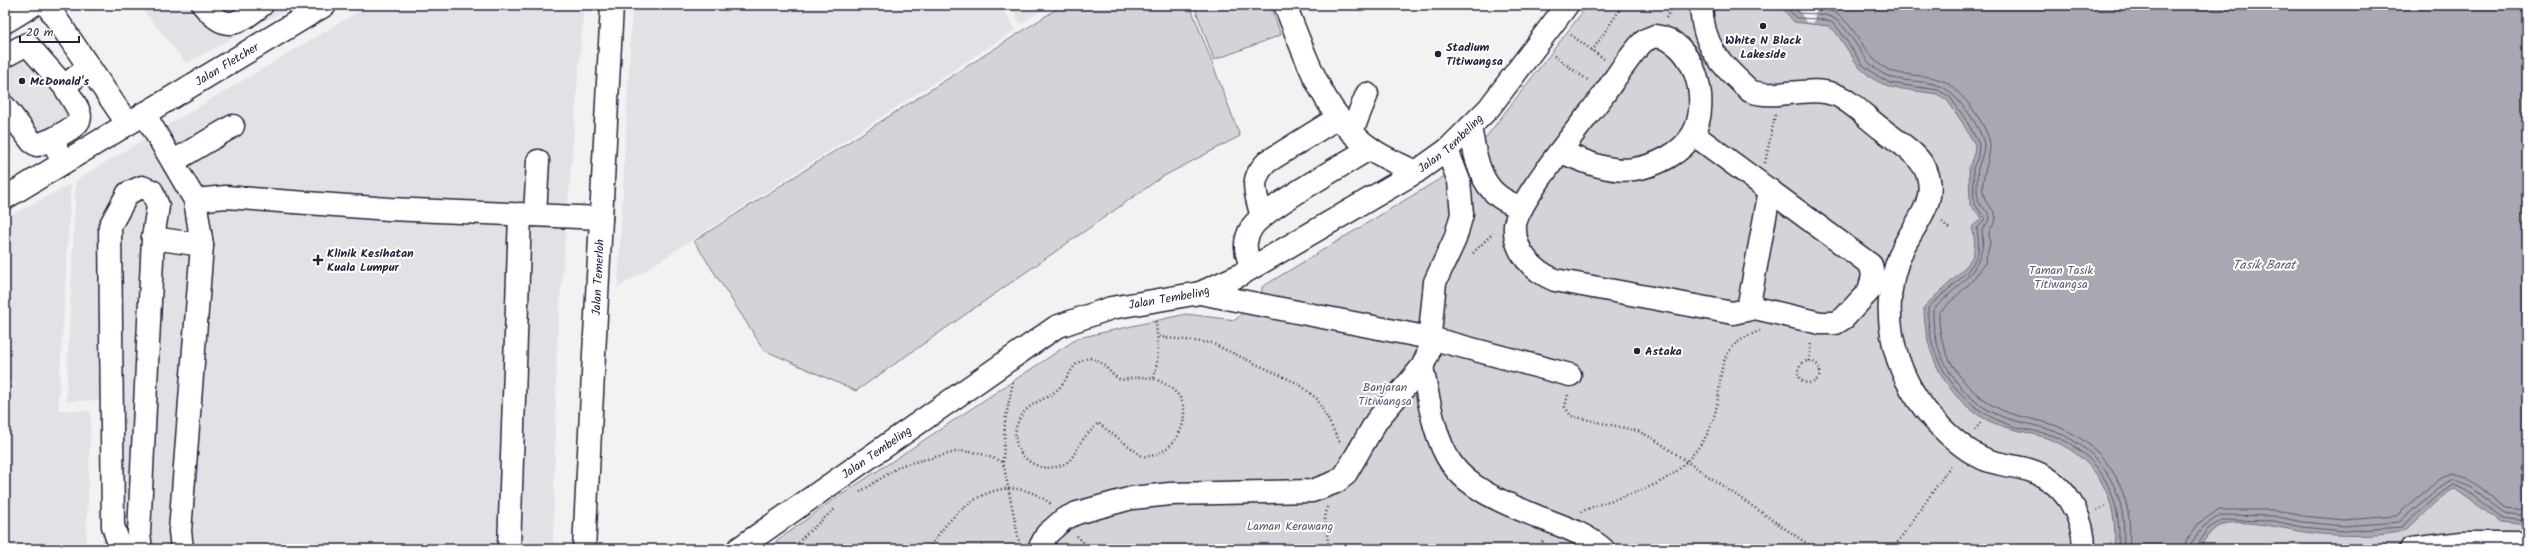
<svg xmlns="http://www.w3.org/2000/svg" width="2532" height="554" font-family="Kalam,sans-serif">
<style>
.built{fill:#e2e2e6}
.green{fill:#d3d3d8;stroke:#7a7a8a}
.water{fill:#a8a8b2;stroke:#727282}
.pier{fill:#f2f2f3}
.lines{fill:none;stroke-linecap:round;stroke-linejoin:round}
.shore{stroke:#58586b;stroke-width:1}
.minor-casing{stroke:#22223b;stroke-width:25}
.path{stroke:#22223b;stroke-width:2.5;stroke-dasharray:1 3;stroke-linecap:butt}
.minor{stroke:#fff;stroke-width:22}
.poi-dot{fill:#22223b;stroke:#fff;stroke-width:1.5}
.labels{text-anchor:middle;dominant-baseline:central;stroke-width:4;stroke-linejoin:round;paint-order:stroke}
.poi-label{font-size:12px;font-weight:bold;fill:#22223b;stroke:#fff;text-anchor:start}
.street-label{font-size:12px;fill:#22223b;stroke:#fff}
.park-label{font-size:12px;fill:#57576a;stroke:#fff}
.water-label{font-size:13px;font-style:italic;fill:#58586b;stroke:#fff}
</style>
<rect width="100%" height="100%" fill="#f2f2f3"/>
<filter id="ink" filterUnits="userSpaceOnUse"><feTurbulence type="fractalNoise" baseFrequency=".025" numOctaves="2"/><feDisplacementMap in="SourceGraphic" scale="8" xChannelSelector="R" yChannelSelector="G"/><feConvolveMatrix kernelMatrix="1 2 1 2 8 2 1 2 1" color-interpolation-filters="sRGB"/></filter>
<g filter="url(#ink)">
<g class="built">
<polygon points="139,5 295,5 186,63"/>
<polygon points="369,5 584,5 557,340 553,549 102,549 109,400 66,401 76,180"/>
<polygon points="632,5 1000,5 1015,30 618,288"/>
<polygon points="1010,5 1050,5 1021,24"/>
<polygon points="26,49 76,117 37,140 5,98 5,62"/>
<polygon points="71,184 58,410 91,411 86,549 5,549 5,218"/>
</g>
<g class="green">
<polygon points="1063,5 1190,5 1240,136 1162,177 856,391 764,350 694,241"/>
<polygon points="1194,5 1270,5 1281,35 1214,60"/>
<polygon points="1588,5 2527,5 2527,549 766,549 826,505 1078,338 1186,314 1235,320 1261,297 1262,287 1466,163"/>
</g>
<path class="water" d="M1780 5H2527V525L2501 522 2455 489C2436 496 2416 526 2402 531 2380 538 2323 536 2299 531 2283 528 2235 518 2221 525 2211 529 2205 540 2198 549H2114C2119 501 2099 461 2054 441 2031 431 2007 431 1985 419 1944 396 1924 351 1924 307 1937 293 1966 271 1973 255 1976 245 1974 236 1972 227L1982 218 1970 205 1969 167 1974 157 1975 145 1962 122 1947 100 1937 94 1889 87 1873 79 1859 67 1835 31 1828 26 1794 22Z"/>
<polygon class="pier" points="1796,5 1813,5 1817,9 1813,23 1806,22"/>
<g class="lines">
<g class="shore">
<path d="M1785 5 1796 18 1819 19 1831 22 1838 28 1862 64 1876 75 1890 83 1938 90 1950 97 1966 120 1979 144 1978 157 1973 168 1974 203 1985 219 1977 229C1978 238 1980 247 1977 256 1968 277 1943 292 1928 308 1926 358 1958 405 2004 423 2020 430 2037 430 2054 436 2101 454 2124 501 2118 549"/>
<path d="M1792 5 1799 13C1810 14 1821 13 1831 17 1849 25 1859 56 1876 69 1895 85 1919 78 1940 86 1955 91 1983 129 1984 145 1984 154 1980 160 1978 168 1977 176 1976 195 1979 202 1982 209 1990 211 1990 219L1982 230C1988 270 1957 284 1933 310 1931 350 1955 392 1990 411 2011 423 2034 423 2056 432 2106 452 2129 498 2123 549"/>
<path d="M1800 5C1806 11 1827 7 1837 14 1857 27 1862 53 1882 66 1901 79 1923 72 1943 81 1960 88 1989 127 1990 145 1990 163 1978 182 1985 199 1988 208 1996 209 1996 220L1989 232 1990 243 1985 263 1972 281 1939 313C1937 356 1969 399 2009 413 2026 419 2043 420 2059 427 2110 448 2135 496 2129 549"/>
<polyline points="2184,549 2186,541 2199,523 2218,510 2275,510 2303,516 2344,520 2396,516 2440,479 2453,474 2467,478 2506,508 2527,510"/>
<polyline points="2190,549 2192,542 2204,526 2220,515 2274,516 2302,522 2344,526 2399,522 2436,490 2454,480 2470,487 2504,513 2527,516"/>
<polyline points="2195,549 2208,529 2222,520 2274,521 2301,527 2344,531 2402,527 2439,494 2454,485 2467,491 2502,518 2527,521"/>
</g>
<g class="minor-casing">
<g id="minor">
<polyline points="47,5 127,123"/>
<path d="M203 5C227 33 236 25 262 5"/>
<path d="M1285 5C1305 55 1323 115 1370 148 1383 158 1401 165 1416 172"/>
<path d="M1701 5C1703 48 1720 63 1750 91 1775 101 1809 84 1836 95 1850 100 1870 121 1883 130 1899 143 1922 155 1928 176 1936 202 1915 224 1904 246 1876 304 1891 372 1933 419 1947 434 1963 449 1982 458 1996 465 2013 465 2029 470 2063 480 2084 514 2084 549"/>
<polyline points="5,22 33,5"/>
<polyline points="5,56 27,44 64,86 89,67"/>
<polyline points="5,107 32,142 37,145 53,139 62,162"/>
<polyline points="144,113 195,200 202,245 180,531 182,549"/>
<path d="M1470 127C1477 164 1481 197 1522 207"/>
<polyline points="1352,131 1367,94"/>
<path d="M53 139C89 119 85 120 64 86"/>
<path d="M1561 152C1583 161 1610 173 1634 169 1656 166 1682 153 1693 134 1711 103 1695 40 1655 36 1650 38 1646 39 1642 43 1627 59 1615 79 1602 97 1584 121 1518 200 1515 225 1513 251 1533 271 1555 280L1733 313 1755 308 1820 323H1836L1844 318 1869 291 1873 276 1871 265 1693 134"/>
<polyline points="174,161 233,126"/>
<path id="s1" d="M5 198 325 5"/>
<polyline points="195,200 226,197 389,209 601,218"/>
<polyline points="535,215 538,161"/>
<path d="M1262 217C1256 193 1248 181 1267 162L1339 117"/>
<polyline points="153,238 202,245"/>
<path d="M1253 267C1244 253 1243 241 1252 227 1263 209 1347 163 1370 148"/>
<polyline points="1200,293 1430,338 1570,375"/>
<polyline points="1748,309 1770,190"/>
<path d="M1422 367C1428 395 1434 439 1451 463 1470 491 1510 505 1541 518 1562 526 1586 534 1603 549"/>
<polyline points="126,549 118,541 113,526 110,226 128,193 142,187 152,191 158,206 153,238 139,533 141,549"/>
<polyline points="509,549 520,214"/>
<path id="s2" d="M584 549 612 5"/>
<path id="s3" d="M738 549 1056 327 1111 308 1200 293 1238 276 1416 172 1447 150 1489 108 1567 5"/>
<polyline points="1039,549 1047,534 1064,519 1077,513 1132,498 1170,494 1312,491 1336,482 1345,475 1377,420 1422,367 1428,354 1435,282 1455,239 1462,214 1459,181 1447,150"/>
<polyline points="2411,549 2462,543 2527,543"/>
</g>
</g>
<g class="path">
<polyline points="1666,18 1674,5"/>
<polyline points="1571,35 1604,59"/>
<polyline points="1592,51 1623,5"/>
<polyline points="1554,56 1589,81"/>
<polyline points="1765,163 1775,115"/>
<polyline points="1942,222 1951,230"/>
<polyline points="1473,253 1493,233"/>
<polyline points="1159,337 1211,343 1299,384 1317,399 1340,442"/>
<path d="M1090 358C1104 360 1108 373 1119 379 1124 381 1129 378 1134 378 1151 375 1167 382 1178 395 1196 418 1171 460 1142 456L1098 423C1094 428 1088 433 1084 438 1077 446 1075 457 1066 463 1036 480 1003 448 1020 418 1029 401 1049 400 1061 386 1071 374 1072 361 1090 358Z"/>
<circle cx="1809" cy="372" r="11"/>
<polyline points="1809,361 1811,342"/>
<path d="M1154 378C1159 358 1159 341 1155 320"/>
<polyline points="1013,382 1005,421 1003,462 1019,541"/>
<polyline points="1568,395 1565,407 1571,416 1638,431 1654,439 1815,549"/>
<polyline points="1975,430 1981,422"/>
<polyline points="860,492 902,465 960,451 979,453 1003,462"/>
<polyline points="1327,507 1325,519 1329,549"/>
<polyline points="2097,510 2105,506"/>
<path d="M1581 512C1616 495 1660 492 1687 461 1697 450 1709 435 1713 420 1727 379 1708 349 1760 331"/>
<polyline points="1077,536 1090,549"/>
<polyline points="793,549 805,535 836,508"/>
<path d="M929 549C955 505 1003 466 1051 504"/>
<polyline points="1538,549 1543,541"/>
<polyline points="1893,549 1952,464"/>
</g>
<use href="#minor" class="minor"/>
</g>
</g>
<g class="poi-dot">
<circle cx="1763" cy="26" r="4"/>
<circle cx="1438" cy="54" r="4"/>
<circle cx="22" cy="81" r="4"/>
<path d="M316 254h4v4h4v4h-4v4h-4v-4h-4v-4h4z"/>
<circle cx="1637" cy="351" r="4"/>
</g>
<g class="labels">
<g class="poi-label">
<text x="1763" y="40" text-anchor="middle">White N Black<tspan x="1763" dy="14">Lakeside</tspan></text>
<text x="1446" y="47">Stadium<tspan x="1446" dy="14">Titiwangsa</tspan></text>
<text x="30" y="81">McDonald's</text>
<text x="327" y="253">Klinik Kesihatan<tspan x="327" dy="14">Kuala Lumpur</tspan></text>
<text x="1645" y="351">Astaka</text>
</g>
<g class="street-label">
<text stroke="none"><textPath href="#s1" startOffset="259">Jalan Fletcher</textPath></text>
<text stroke="none"><textPath href="#s3" startOffset="829">Jalan Tembeling</textPath></text>
<text stroke="none"><textPath href="#s2" startOffset="272">Jalan Temerloh</textPath></text>
<text stroke="none"><textPath href="#s3" startOffset="505">Jalan Tembeling</textPath></text>
<text stroke="none"><textPath href="#s3" startOffset="169">Jalan Tembeling</textPath></text>
</g>
<g class="park-label">
<text x="2061" y="270">Taman Tasik<tspan x="2061" dy="14">Titiwangsa</tspan></text>
<text x="1385" y="387">Banjaran<tspan x="1385" dy="14">Titiwangsa</tspan></text>
<text x="1290" y="526">Laman Kerawang</text>
</g>
<g class="water-label">
<text x="2264" y="265">Tasik Barat</text>
</g>
</g>
<rect width="2532" height="554" fill="none" stroke="#fff" stroke-width="20"/>
<rect x="10" y="10" width="2512" height="534" fill="none" stroke="#22223b" stroke-width="1.5" filter="url(#ink)"/>
<path d="M20 36v6h59v-6" fill="none" stroke="#22223b" stroke-width="2"/>
<text x="26" y="36" font-size="12" fill="#22223b" stroke="#ffffff" stroke-width="3" paint-order="stroke">20 m</text>
</svg>
